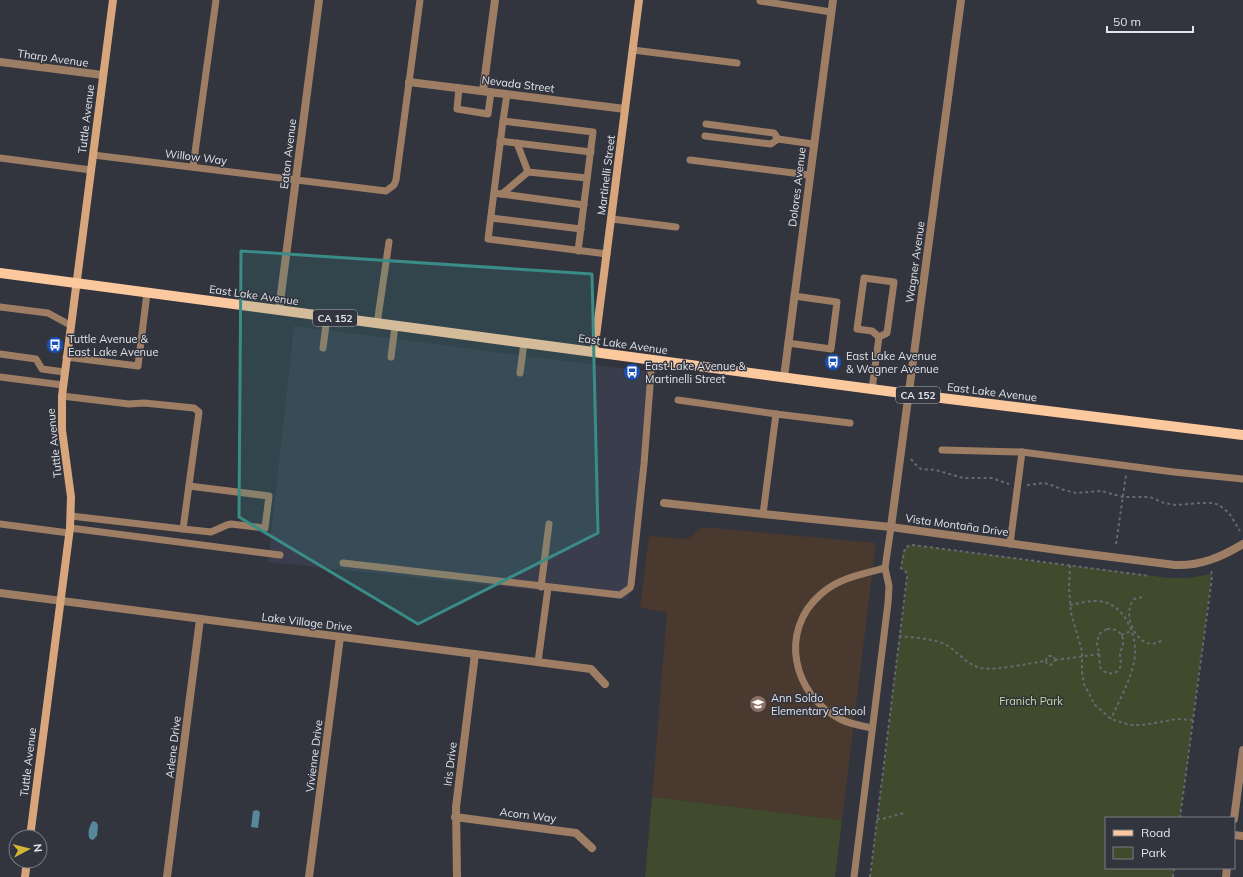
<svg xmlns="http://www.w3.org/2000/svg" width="1243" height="877" font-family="Mulish,sans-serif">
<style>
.built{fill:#393d4c}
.education{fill:#4a392e}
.green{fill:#404a2c}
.water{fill:#578899}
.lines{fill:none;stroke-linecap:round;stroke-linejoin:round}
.path{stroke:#676972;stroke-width:2;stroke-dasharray:3 3;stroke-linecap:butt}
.lane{stroke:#9d7e64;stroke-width:7}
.street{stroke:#9d7e64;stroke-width:8}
.secondary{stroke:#d8a67d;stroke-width:8}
.primary{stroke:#fcc99f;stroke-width:10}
.marked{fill:#398c87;fill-opacity:0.2;stroke:#398c87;stroke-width:3;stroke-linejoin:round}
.labels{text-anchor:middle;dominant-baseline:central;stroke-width:3;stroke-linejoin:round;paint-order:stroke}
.shield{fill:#32343e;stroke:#aeb0b7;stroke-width:1}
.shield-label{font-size:10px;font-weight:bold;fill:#e3e5eb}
.street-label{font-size:11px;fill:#e3e5eb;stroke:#32343e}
.poi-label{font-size:11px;fill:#e3e5eb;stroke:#32343e;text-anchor:start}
.park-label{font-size:11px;fill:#c8df9e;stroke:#32343e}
</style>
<rect width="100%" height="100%" fill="#32343e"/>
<polygon class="built" points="294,326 650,372 628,600 268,562"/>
<polygon class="education" points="702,527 876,543 842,820 652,797 667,612 640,608 649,536 688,539"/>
<g class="green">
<path d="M913 545 1169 578H1188L1212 574 1180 818H1106V868H1174L1173 877H870L907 577 906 572 901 568C902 559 901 546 913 545Z"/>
<polygon points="652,797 842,820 835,877 645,877"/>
</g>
<g class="water">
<polygon points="257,810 260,812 258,828 251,827 253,811"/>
<path d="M93 821 96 822 98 825 97 836 93 840 90 839C87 835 89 825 93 821Z"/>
</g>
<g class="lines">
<g class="path">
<polyline points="911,459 916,465 921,469 936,470 963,478 992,478 1009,484"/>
<polyline points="1027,485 1044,483 1051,485 1064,490 1076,493 1101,491 1123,497 1150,497 1164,503 1176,505 1200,503 1213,503 1219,505 1229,513 1240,531"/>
<polyline points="1116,544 1126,475"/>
<polyline points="1070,565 1069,587 1071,613 1082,651 1082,672 1084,684 1095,705 1111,719 1130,725 1142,725 1177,719 1193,720"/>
<path d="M1142 597 1134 599C1119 617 1142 656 1162 640"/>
<path d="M1070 605C1081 603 1093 599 1104 602 1127 607 1139 641 1134 662 1130 681 1119 701 1111 719"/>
<path d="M1107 629C1116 628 1124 633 1123 643 1123 647 1120 651 1120 655 1120 658 1121 661 1121 664 1119 676 1105 676 1100 667L1099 652 1097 644 1099 634Z"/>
<polyline points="1121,635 1131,631"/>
<path d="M899 636C915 638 934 638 948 646 959 653 967 665 981 668 996 671 1029 663 1046 661"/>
<polyline points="1055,660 1100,654"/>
<polyline points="1046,661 1047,657 1049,656 1053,656 1055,659"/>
<polyline points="1046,661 1047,664 1050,665 1054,663 1055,660"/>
<polyline points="1180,818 1212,577 1211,569"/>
<polyline points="877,819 882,819 904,813"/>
<polyline points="870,877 907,577 906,572 901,568 905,548 908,546 913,545 1150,576"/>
<polyline points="1173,877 1174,868"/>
</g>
<g class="lane">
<polyline points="760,1 831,12"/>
<polyline points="633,50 737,63"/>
<polyline points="459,88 457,109 488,114 491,92"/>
<polyline points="503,121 507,94"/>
<polyline points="706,124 774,133 778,139"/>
<polyline points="705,136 771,144 778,139 813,144"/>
<polyline points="500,141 591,152"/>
<polyline points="517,143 528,172 587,178"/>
<polyline points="93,155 386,191 394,185 396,180 420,0"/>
<polyline points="0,158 91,170"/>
<polyline points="690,160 809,175"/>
<polyline points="193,167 216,0"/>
<polyline points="494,193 584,205"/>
<polyline points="502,194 528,172"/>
<polyline points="491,218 581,229"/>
<polyline points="612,219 676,227"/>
<polyline points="578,251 593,132 503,121 488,239 607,254"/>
<polygon points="864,278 894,282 887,333 879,337 872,331 857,329"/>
<polyline points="0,307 48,313 70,325"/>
<polyline points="377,324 389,242"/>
<polyline points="788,343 831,349 837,302 794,296"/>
<polyline points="323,348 327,317"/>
<polyline points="0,354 36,359 42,369 64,372"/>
<polyline points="66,357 138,366 147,293"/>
<polyline points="391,357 395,326"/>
<polyline points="520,373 524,343"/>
<polyline points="0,377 63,385"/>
<polyline points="872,389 879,337"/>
<polyline points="62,396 129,404 144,403 194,408 199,412 183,529 71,516"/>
<polyline points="678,400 776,414"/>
<polyline points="942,450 1022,452"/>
<polyline points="763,514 776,414 850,423"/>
<polyline points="0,524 69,533"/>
<polyline points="70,528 280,555"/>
<polyline points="183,529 211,532 227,525 231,524 265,528 269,496 189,486"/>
<polyline points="1010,544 1022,452 1174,472 1243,479"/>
<polyline points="343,563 620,595 630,588 631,585 644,464 652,360"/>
<polyline points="541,587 549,524"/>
<polyline points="538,662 548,588"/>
<path d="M872 728C861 726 850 724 840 719 793 695 778 631 821 594 839 578 862 574 885 568"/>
<polyline points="854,877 888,603 889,586 885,568 891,527"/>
</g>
<g class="street">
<polyline points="0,62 103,75"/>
<polyline points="409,82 625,109"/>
<polyline points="483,91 495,0"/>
<polyline points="279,310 319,0"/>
<polyline points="784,377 833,0"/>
<path d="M664 503 763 514 891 527 1072 552 1175 565C1201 566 1221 557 1243 544"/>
<polyline points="891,527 961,0"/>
<polyline points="0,593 591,669 605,684"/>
<polyline points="455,817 576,833 592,848"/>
<polyline points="1234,819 1243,750"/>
<polyline points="1234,835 1243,836"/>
<polyline points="167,877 200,619"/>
<polyline points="309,877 340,637"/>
<polyline points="457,877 456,807 475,654"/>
<polyline points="1226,877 1227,868"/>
</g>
<g class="secondary">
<polyline points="594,352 639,0"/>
<polyline points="30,837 70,528 71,497 62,430 62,396 113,0"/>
<polyline points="25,877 27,861"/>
</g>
<polyline class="primary" points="0,273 909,394 1243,435"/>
</g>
<path class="marked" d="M241 251 592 274 598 533 418 624 239 517Z"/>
<defs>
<g id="bus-disc" transform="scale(0.9)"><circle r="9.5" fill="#1a4fb4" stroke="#32343e"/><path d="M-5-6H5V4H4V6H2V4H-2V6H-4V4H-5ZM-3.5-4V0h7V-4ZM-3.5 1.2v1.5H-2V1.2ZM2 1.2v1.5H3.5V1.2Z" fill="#fff"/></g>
<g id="school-disc" transform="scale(0.9)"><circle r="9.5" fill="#8d6e63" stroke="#32343e"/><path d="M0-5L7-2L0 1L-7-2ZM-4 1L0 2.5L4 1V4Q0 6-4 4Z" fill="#fff"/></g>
</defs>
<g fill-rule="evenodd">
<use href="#bus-disc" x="55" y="345"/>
<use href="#bus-disc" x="833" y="362"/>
<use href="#bus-disc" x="632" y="372"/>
<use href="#school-disc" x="758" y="704"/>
</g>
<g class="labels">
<g class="shield">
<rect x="313" y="310" width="44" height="16" rx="3"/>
<rect x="896" y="387" width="44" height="16" rx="3"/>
</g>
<g class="shield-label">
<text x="335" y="318">CA 152</text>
<text x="918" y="395">CA 152</text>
</g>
<g class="street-label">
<text transform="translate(53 58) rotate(8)">Tharp Avenue</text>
<text transform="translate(518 84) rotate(7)">Nevada Street</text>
<text transform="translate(86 119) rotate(-83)">Tuttle Avenue</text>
<text transform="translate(288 154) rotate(-83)">Eaton Avenue</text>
<text transform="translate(196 157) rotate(7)">Willow Way</text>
<text transform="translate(606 175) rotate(-83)">Martinelli Street</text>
<text transform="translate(797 187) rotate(-83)">Dolores Avenue</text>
<text transform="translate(915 262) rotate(-82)">Wagner Avenue</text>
<text transform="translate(254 295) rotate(8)">East Lake Avenue</text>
<text transform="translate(623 344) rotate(8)">East Lake Avenue</text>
<text transform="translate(992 392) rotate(7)">East Lake Avenue</text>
<text transform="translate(54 443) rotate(-96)">Tuttle Avenue</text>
<text transform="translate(957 525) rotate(8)">Vista Montaña Drive</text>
<text transform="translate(307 622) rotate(7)">Lake Village Drive</text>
<text transform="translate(173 747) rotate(-83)">Arlene Drive</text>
<text transform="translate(314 756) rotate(-83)">Vivienne Drive</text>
<text transform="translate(28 762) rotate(-83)">Tuttle Avenue</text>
<text transform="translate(450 764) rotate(-83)">Iris Drive</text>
<text transform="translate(528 815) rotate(7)">Acorn Way</text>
</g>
<g class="poi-label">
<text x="68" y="339">Tuttle Avenue &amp;<tspan x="68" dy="13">East Lake Avenue</tspan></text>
<text x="846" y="356">East Lake Avenue<tspan x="846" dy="13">&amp; Wagner Avenue</tspan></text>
<text x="645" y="366">East Lake Avenue &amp;<tspan x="645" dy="13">Martinelli Street</tspan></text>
<text x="771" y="698">Ann Soldo<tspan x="771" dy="13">Elementary School</tspan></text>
</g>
<g class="park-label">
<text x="1031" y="701">Franich Park</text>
</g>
</g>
<rect x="1105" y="817" width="130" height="52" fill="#32343e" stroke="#797b83"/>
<rect x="1113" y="830" width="20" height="6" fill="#fcc99f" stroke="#797b83"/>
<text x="1141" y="837" font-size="12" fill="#e3e5eb">Road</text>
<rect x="1113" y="847" width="20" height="12" fill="#404a2c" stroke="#797b83"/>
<text x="1141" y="857" font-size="12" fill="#e3e5eb">Park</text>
<g transform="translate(28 849) rotate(83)"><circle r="19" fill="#32343e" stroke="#797b83"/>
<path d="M0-3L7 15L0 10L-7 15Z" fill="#d4b635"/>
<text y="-6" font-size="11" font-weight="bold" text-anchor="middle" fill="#e3e5eb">N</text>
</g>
<path d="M1107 26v6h86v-6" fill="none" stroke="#e3e5eb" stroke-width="2"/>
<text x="1113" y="26" font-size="12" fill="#e3e5eb" stroke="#32343e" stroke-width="3" paint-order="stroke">50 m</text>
</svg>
